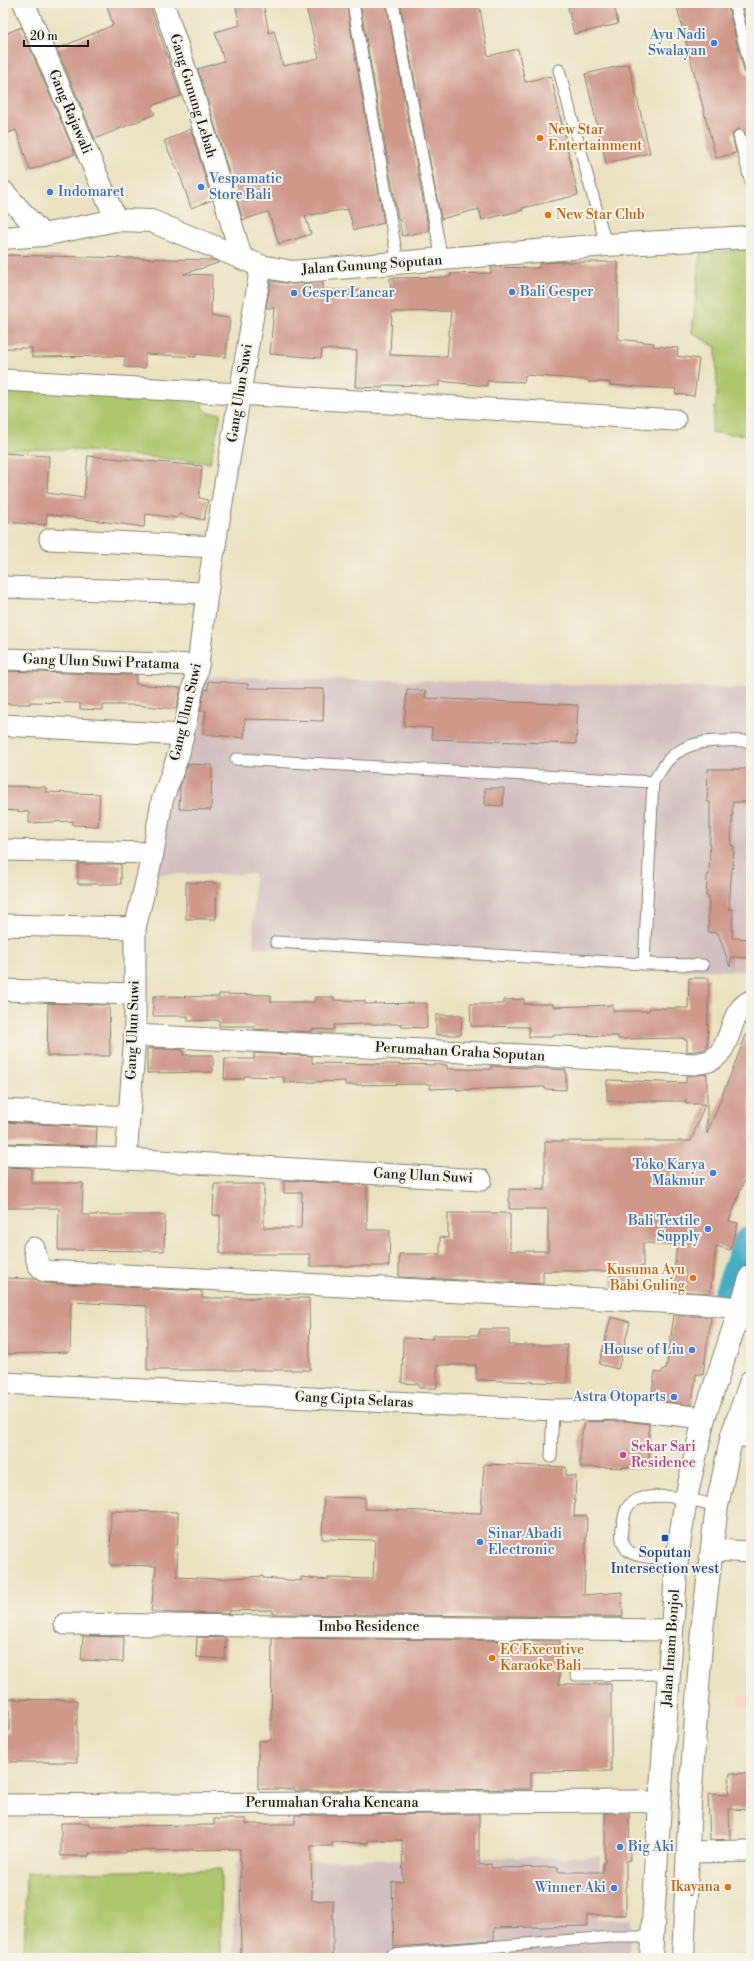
<svg xmlns="http://www.w3.org/2000/svg" width="754" height="1961" font-family="'Libre Bodoni',serif">
<style>
.built{fill:#f6d2c5}
.industrial{fill:#d1bfbf}
.green{fill:#aec66c;stroke:#657144}
.lines{fill:none;stroke-linecap:round;stroke-linejoin:round}
.river{stroke:#44adc3;stroke-width:38}
.building{fill:#cf988b;fill-rule:evenodd}
.service-casing{stroke:#837f6e;stroke-width:13}
.minor-casing{stroke:#837f6e;stroke-width:23}
.secondary-casing{stroke:#837f6e;stroke-width:24}
.trunk-casing{stroke:#837f6e;stroke-width:24}
.service{stroke:#fff;stroke-width:11}
.minor{stroke:#fff;stroke-width:21}
.secondary{stroke:#fff;stroke-width:22}
.trunk{stroke:#fff;stroke-width:22}
.shop-dot{fill:#3f7fe0;stroke:#f7f3e8;stroke-width:1.5}
.food-dot{fill:#e8710a;stroke:#f7f3e8;stroke-width:1.5}
.hotel-dot{fill:#d1479c;stroke:#f7f3e8;stroke-width:1.5}
.transit-dot{fill:#1a4fb4;stroke:#f7f3e8;stroke-width:1.5}
.labels{text-anchor:middle;dominant-baseline:central;stroke-width:4;stroke-linejoin:round;paint-order:stroke}
.shop-label{font-size:14px;fill:#366cbe;stroke:#f7f3e8;text-anchor:end}
.street-label{font-size:14px;fill:#1c1c1c;stroke:#f7f3e8}
.food-label{font-size:14px;fill:#c56008;stroke:#f7f3e8;text-anchor:start}
.hotel-label{font-size:14px;fill:#b23c85;stroke:#f7f3e8;text-anchor:start}
.transit-label{font-size:14px;fill:#164399;stroke:#f7f3e8}
</style>
<rect width="100%" height="100%" fill="#f7f3e8"/>
<filter id="ink" filterUnits="userSpaceOnUse"><feTurbulence type="fractalNoise" baseFrequency=".025" numOctaves="2"/><feDisplacementMap in="SourceGraphic" scale="8" xChannelSelector="R" yChannelSelector="G"/><feConvolveMatrix kernelMatrix="1 2 1 2 8 2 1 2 1" color-interpolation-filters="sRGB"/></filter>
<filter id="wash" filterUnits="userSpaceOnUse"><feTurbulence type="fractalNoise" baseFrequency=".012" numOctaves="4" result="noise"/><feDisplacementMap in="SourceGraphic" scale="16" xChannelSelector="R" yChannelSelector="G"/><feGaussianBlur stdDeviation="0.9" result="paint"/><feColorMatrix in="noise" values="0 0 0 0 0 0 0 0 0 0 0 0 0 0 0 0 0 1.4 0 .05"/><feComposite in="paint" operator="in"/></filter>
<g filter="url(#wash)">
<rect width="100%" height="100%" fill="#eae2c1"/>
<polygon class="built" points="738,1696 751,1696 751,1707 738,1706"/>
<g class="industrial">
<polygon points="199,676 751,688 751,971 619,969 253,947 254,874 149,874"/>
<polygon points="600,1856 598,1919 632,1919 628,1958 233,1958 236,1862"/>
</g>
<g class="green">
<polygon points="751,249 751,435 711,433 717,394 716,347 692,333 700,254"/>
<polygon points="3,389 205,398 202,407 209,413 221,413 210,463 68,449 3,450"/>
<polygon points="221,1869 221,1958 24,1958 26,1873"/>
</g>
<g class="lines">
<polyline class="river" points="730,1301 751,1245"/>
</g>
<g id="blocks">
<g class="building">
<polygon points="106,3 149,3 181,96 151,106 155,114 95,139 57,49 113,25"/>
<polygon points="235,3 263,3 269,33 274,31 283,66 319,58 305,3 346,3 384,223 354,230 348,209 305,216 311,234 279,244 268,212 243,220 198,69 224,61 215,32 240,25"/>
<polygon points="360,3 386,3 429,231 402,236 399,219 398,219"/>
<polygon points="400,3 479,3 488,56 518,49 525,82 551,76 578,195 522,208 523,210 482,220 479,209 441,219"/>
<polygon points="567,3 614,3 618,24 574,34"/>
<polygon points="676,3 727,3 744,71 746,74 751,76 751,149 750,149 744,131 737,129 732,134 736,153 716,158"/>
<polygon points="741,3 751,3 751,41"/>
<polygon points="21,27 75,154 30,170 16,130 3,135 3,35"/>
<polygon points="629,64 650,153 606,163 585,74"/>
<polygon points="191,129 212,200 191,208 181,178 164,141"/>
<polygon points="3,255 213,260 218,262 218,263 183,274 212,275 211,316 230,318 226,357 196,354 196,357 145,354 145,368 124,367 125,356 32,357 32,348 3,348"/>
<path d="M556 262H618V339L654 343 653 346 678 348 677 356 699 359 694 396 675 394 676 389 609 385 610 382H588V380L525 375 524 382 487 381V386L439 381V386L383 385 382 388 355 387 357 351 322 349 321 358 270 354 274 308H266L271 281 293 284 323 282V290L391 291 390 278 451 277 450 274 491 273V267L539 268V263ZM451 311 447 357 390 355 392 312Z"/>
<polygon points="3,453 49,456 47,493 84,498 88,456 202,466 199,498 208,500 204,520 179,514 178,518 146,514 144,527 47,514 46,525 3,522"/>
<polygon points="4,671 136,675 136,684 181,688 176,709 135,705 103,705 103,710 80,709 80,703 30,702 30,704 5,704"/>
<polygon points="208,681 248,684 248,688 324,689 323,721 245,719 244,738 203,734 206,711 200,711 205,689 208,690"/>
<polygon points="407,689 426,691 425,698 578,705 576,744 432,739 432,728 404,726"/>
<polygon points="188,764 212,765 211,810 179,809 180,787"/>
<polygon points="708,769 751,769 751,802 733,802 731,845 734,846 733,868 732,868 729,909 733,909 732,938 751,939 751,958 731,957 730,967 718,933 708,932 709,896 706,896 707,875 709,875 710,832 710,802 707,802"/>
<polygon points="3,786 46,787 46,792 100,794 98,826 73,825 73,821 29,823 29,812 3,810"/>
<polygon points="485,788 504,788 503,806 485,805"/>
<rect x="78" y="864" width="43" height="20"/>
<polygon points="186,882 217,883 216,919 186,919"/>
<polygon points="689,978 709,978 707,1048 702,1050 687,1052 687,1040 684,1040 684,1038 618,1039 618,1036 552,1035 552,1037 529,1037 529,1027 471,1026 470,1004 504,1004 504,1000 524,999 524,1004 553,1004 553,1007 613,1005 613,1011 649,1011 649,1008 688,1008"/>
<polygon points="219,994 271,995 271,1002 315,1002 315,997 334,997 334,1000 365,1001 365,1004 427,1003 427,1028 402,1027 402,1024 365,1024 334,1025 334,1030 312,1029 312,1032 254,1029 254,1026 219,1026 219,1020 188,1021 188,1016 153,1016 153,996 219,997"/>
<polygon points="48,1003 109,1005 110,1056 47,1056"/>
<polygon points="436,1015 462,1015 461,1035 436,1035"/>
<polygon points="750,1025 751,1163 729,1221 738,1223 730,1250 716,1246 710,1293 672,1291 677,1244 643,1243 643,1267 635,1267 635,1289 611,1287 610,1271 543,1271 543,1284 399,1277 399,1254 440,1254 440,1237 448,1238 448,1213 510,1213 510,1251 548,1251 548,1209 509,1209 509,1189 545,1190 545,1141 691,1141 705,1104 686,1104 686,1101 607,1101 607,1080 686,1083 686,1076 707,1074 707,1134"/>
<polygon points="147,1048 183,1050 183,1055 213,1055 213,1072 147,1073"/>
<polygon points="254,1053 312,1056 312,1063 447,1065 447,1069 491,1069 491,1066 566,1070 566,1090 545,1089 545,1087 457,1090 457,1088 430,1089 431,1084 345,1085 345,1081 284,1083 284,1077 244,1076 244,1079 224,1079 225,1059 254,1059"/>
<polygon points="3,1122 97,1127 96,1146 3,1143"/>
<polygon points="3,1167 31,1168 31,1183 83,1183 82,1215 165,1215 164,1251 58,1250 59,1208 3,1208"/>
<polygon points="284,1180 367,1185 367,1230 390,1230 389,1266 310,1266 310,1254 220,1254 220,1215 213,1215 214,1184 264,1184 264,1228 301,1228 302,1193 284,1193"/>
<polygon points="4,1278 36,1279 43,1283 202,1291 202,1298 309,1298 310,1370 147,1370 147,1306 71,1302 70,1352 3,1354"/>
<polygon points="674,1315 711,1317 703,1375 696,1374 692,1405 651,1400 655,1372 662,1373 663,1369 666,1370"/>
<polygon points="611,1317 630,1322 618,1369 599,1364"/>
<polygon points="480,1329 509,1329 509,1345 567,1345 567,1383 476,1380 476,1365 437,1365 437,1388 419,1388 419,1384 402,1383 403,1338 433,1339 433,1335 479,1335"/>
<polygon points="625,1421 649,1424 649,1468 580,1467 580,1441 585,1422"/>
<polygon points="484,1464 566,1467 566,1475 576,1476 574,1516 587,1516 584,1595 622,1592 623,1617 273,1614 273,1610 228,1611 228,1614 173,1613 151,1611 156,1566 110,1565 111,1511 178,1512 177,1577 219,1579 263,1576 263,1578 301,1581 301,1577 328,1580 328,1578 373,1579 375,1540 322,1539 324,1497 365,1498 365,1509 481,1513"/>
<polygon points="83,1636 124,1637 123,1662 81,1660"/>
<polygon points="197,1637 226,1638 225,1659 196,1657"/>
<polygon points="272,1638 560,1641 559,1684 611,1684 611,1771 531,1772 531,1789 295,1791 295,1789 258,1789 258,1741 271,1740"/>
<polygon points="9,1699 77,1700 77,1762 3,1762 3,1732 9,1732"/>
<polygon points="730,1773 751,1774 751,1810 729,1809 730,1839 710,1840 708,1794 728,1795"/>
<polygon points="605,1813 629,1813 630,1860 626,1861 626,1915 587,1915 587,1926 494,1928 494,1940 394,1947 392,1882 403,1882 402,1840 368,1840 368,1843 332,1842 332,1846 311,1846 312,1901 333,1900 333,1958 241,1958 240,1849 126,1851 126,1853 89,1853 89,1856 61,1856 61,1823 89,1823 89,1826 214,1825 214,1819 246,1819 246,1824 295,1824 295,1815 479,1814 479,1865 491,1864 491,1868 558,1867 558,1872 603,1872 603,1862 605,1862"/>
</g>
</g>
</g>
<g filter="url(#ink)">
<use href="#blocks" fill-opacity="0" stroke="#837f6e" stroke-width="1"/>
<g class="lines">
<g class="service-casing">
<g id="service">
<polyline points="353,3 398,263"/>
<polyline points="393,3 442,260"/>
<polyline points="734,3 751,69"/>
<polyline points="559,70 606,245"/>
<polyline points="739,136 751,183"/>
<path d="M236 759 653 782C658 775 663 766 669 759 691 737 722 741 751 741"/>
<polyline points="276,942 644,964 653,782"/>
<polyline points="644,964 703,965"/>
<polyline points="551,1457 553,1410"/>
<path d="M677 1559C648 1556 614 1563 623 1522 625 1512 626 1505 636 1500 660 1491 694 1500 717 1506"/>
<polyline points="576,1675 670,1674"/>
<polyline points="392,1955 610,1937 653,1937"/>
</g>
</g>
<g class="minor-casing">
<g id="minor">
<polyline points="24,3 116,220"/>
<polyline points="163,3 190,83 242,259"/>
<polyline points="3,191 43,235"/>
<polyline points="3,380 675,420"/>
<polyline points="50,539 216,547"/>
<polyline points="3,587 207,593"/>
<polyline points="3,659 198,665"/>
<polyline points="3,725 183,735"/>
<polyline points="3,850 153,853"/>
<polyline points="3,925 135,928"/>
<polyline points="3,990 134,994"/>
<path d="M135 1035 694 1064C698 1063 704 1063 709 1061 734 1051 727 1010 751 1001"/>
<polyline points="3,1110 129,1117"/>
<polyline points="3,1155 126,1159 481,1180"/>
<polyline points="126,1159 135,1035 135,928 153,853 162,801 179,753 198,665 207,593 261,266"/>
<polyline points="34,1248 38,1264 44,1271 700,1304 740,1308"/>
<polyline points="3,1383 553,1410 624,1409 704,1418"/>
<polyline points="732,1435 751,1437"/>
<polyline points="712,1550 751,1552"/>
<polyline points="65,1624 672,1630"/>
<polyline points="3,1805 636,1801 660,1803"/>
<polyline points="689,1852 751,1851"/>
</g>
</g>
<g class="secondary-casing">
<polyline id="secondary" points="3,238 43,235 116,220 151,221 261,266 292,272 606,245 751,237"/>
</g>
<g class="trunk-casing">
<g id="trunk">
<polyline points="651,1958 660,1803 677,1559 686,1498 704,1418 751,1276"/>
<polyline points="683,1958 690,1802 702,1630 717,1506 732,1435 751,1381"/>
</g>
</g>
<use href="#service" class="service"/>
<use href="#minor" class="minor"/>
<use href="#secondary" class="secondary"/>
<use href="#trunk" class="trunk"/>
</g>
</g>
<g class="shop-dot">
<circle cx="714" cy="43" r="4"/>
<circle cx="201" cy="187" r="4"/>
<circle cx="50" cy="192" r="4"/>
<circle cx="512" cy="292" r="4"/>
<circle cx="294" cy="293" r="4"/>
<circle cx="713" cy="1173" r="4"/>
<circle cx="708" cy="1229" r="4"/>
<circle cx="692" cy="1350" r="4"/>
<circle cx="674" cy="1397" r="4"/>
<circle cx="480" cy="1542" r="4"/>
<circle cx="620" cy="1847" r="4"/>
<circle cx="614" cy="1888" r="4"/>
</g>
<g class="food-dot">
<circle cx="540" cy="138" r="4"/>
<circle cx="548" cy="215" r="4"/>
<circle cx="693" cy="1278" r="4"/>
<circle cx="492" cy="1658" r="4"/>
<circle cx="728" cy="1887" r="4"/>
</g>
<circle class="hotel-dot" cx="623" cy="1455" r="4"/>
<rect class="transit-dot" x="661" y="1534" width="8" height="8" rx="2"/>
<g class="labels">
<g class="shop-label">
<text x="706" y="35">Ayu Nadi<tspan x="706" dy="16">Swalayan</tspan></text>
<text x="209" y="179" text-anchor="start">Vespamatic<tspan x="209" dy="16">Store Bali</tspan></text>
<text x="58" y="192" text-anchor="start">Indomaret</text>
<text x="520" y="292" text-anchor="start">Bali Gesper</text>
<text x="302" y="293" text-anchor="start">Gesper Lancar</text>
<text x="705" y="1165">Toko Karya<tspan x="705" dy="16">Makmur</tspan></text>
<text x="700" y="1221">Bali Textile<tspan x="700" dy="16">Supply</tspan></text>
<text x="684" y="1350">House of Liu</text>
<text x="666" y="1397">Astra Otoparts</text>
<text x="488" y="1534" text-anchor="start">Sinar Abadi<tspan x="488" dy="16">Electronic</tspan></text>
<text x="628" y="1847" text-anchor="start">Big Aki</text>
<text x="606" y="1888">Winner Aki</text>
</g>
<g class="street-label">
<text transform="translate(193 96) rotate(73)">Gang Gunung Lebah</text>
<text transform="translate(70 112) rotate(67)">Gang Rajawali</text>
<text transform="translate(372 265) rotate(-4)">Jalan Gunung Soputan</text>
<text transform="translate(240 393) rotate(-81)">Gang Ulun Suwi</text>
<text transform="translate(101 662) rotate(2)">Gang Ulun Suwi Pratama</text>
<text transform="translate(186 712) rotate(-77)">Gang Ulun Suwi</text>
<text transform="translate(133 1030) rotate(-88)">Gang Ulun Suwi</text>
<text transform="translate(460 1052) rotate(3)">Perumahan Graha Soputan</text>
<text transform="translate(423 1176) rotate(3)">Gang Ulun Suwi</text>
<text transform="translate(354 1400) rotate(3)">Gang Cipta Selaras</text>
<text x="369" y="1627">Imbo Residence</text>
<text transform="translate(671 1648) rotate(-86)">Jalan Imam Bonjol</text>
<text x="332" y="1803">Perumahan Graha Kencana</text>
</g>
<g class="food-label">
<text x="548" y="130">New Star<tspan x="548" dy="16">Entertainment</tspan></text>
<text x="556" y="215">New Star Club</text>
<text x="685" y="1270" text-anchor="end">Kusuma Ayu<tspan x="685" dy="16">Babi Guling</tspan></text>
<text x="500" y="1650">EC Executive<tspan x="500" dy="16">Karaoke Bali</tspan></text>
<text x="720" y="1887" text-anchor="end">Ikayana</text>
</g>
<g class="hotel-label">
<text x="631" y="1447">Sekar Sari<tspan x="631" dy="16">Residence</tspan></text>
</g>
<g class="transit-label">
<text x="665" y="1553">Soputan<tspan x="665" dy="16">Intersection west</tspan></text>
</g>
</g>
<rect width="754" height="1961" fill="none" stroke="#f7f3e8" stroke-width="16"/>
<path d="M24 40v6h64v-6" fill="none" stroke="#1c1c1c" stroke-width="2"/>
<text x="30" y="40" font-size="12" fill="#1c1c1c" stroke="#f7f3e8" stroke-width="3" paint-order="stroke">20 m</text>
</svg>
